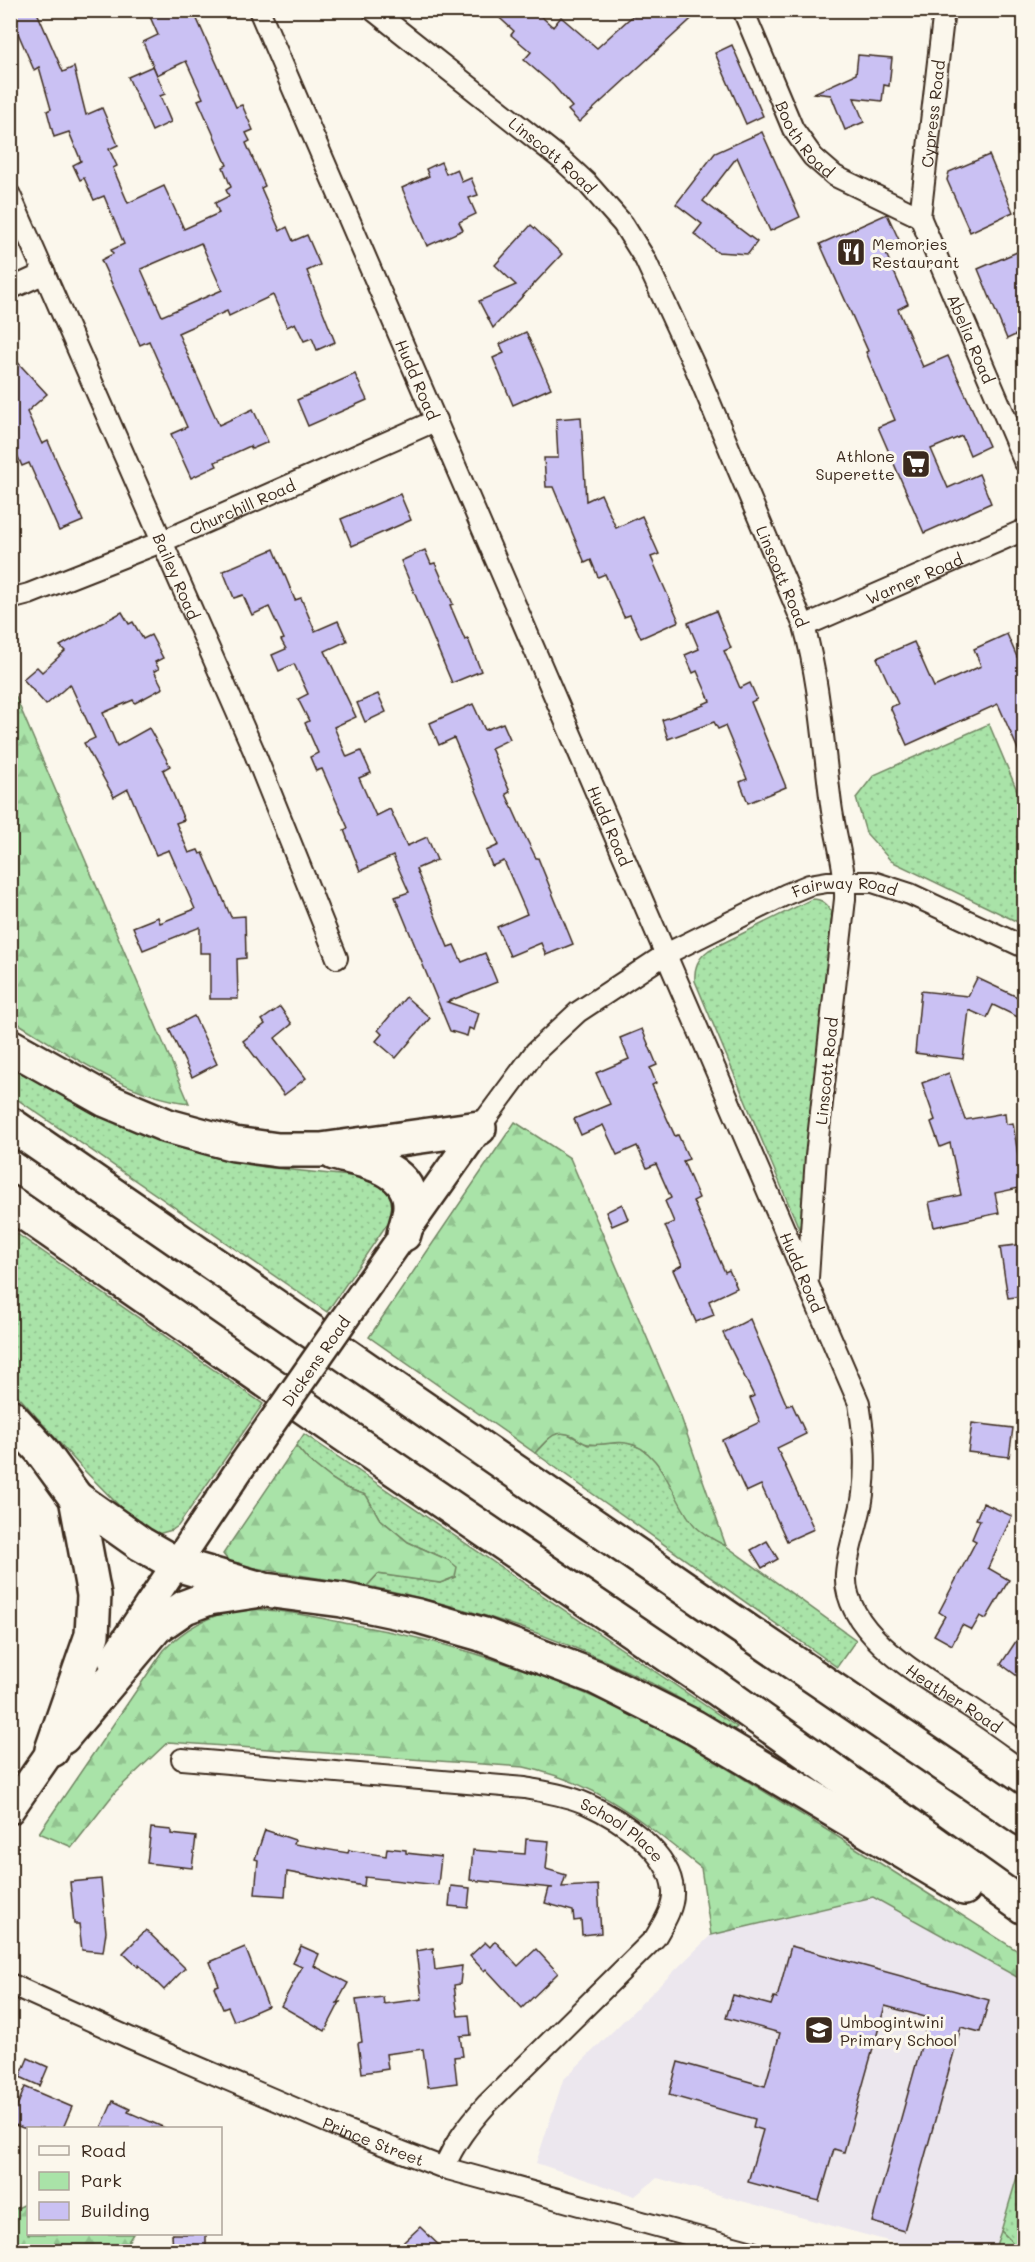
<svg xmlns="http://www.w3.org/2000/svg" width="1035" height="2262" font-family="Mali,sans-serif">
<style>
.built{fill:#ece7ee}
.green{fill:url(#green-dots);stroke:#728663;stroke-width:1.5}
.forest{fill:url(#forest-firs);stroke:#728663;stroke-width:1.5}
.building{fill:#cac1f3;stroke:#3b2a1e;stroke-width:1.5;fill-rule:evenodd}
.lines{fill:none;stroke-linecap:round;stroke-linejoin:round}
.street-casing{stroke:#3b2a1e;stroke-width:24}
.secondary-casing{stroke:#3b2a1e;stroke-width:32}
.highway-casing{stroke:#3b2a1e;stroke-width:38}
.street{stroke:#fbf7ec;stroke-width:20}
.secondary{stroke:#fbf7ec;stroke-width:27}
.highway{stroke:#fbf7ec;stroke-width:33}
.secondary-bridge-casing{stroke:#3b2a1e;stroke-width:32;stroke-linecap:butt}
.secondary-bridge{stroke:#fbf7ec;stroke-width:27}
.labels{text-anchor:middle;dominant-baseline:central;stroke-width:6;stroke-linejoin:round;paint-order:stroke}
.street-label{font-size:16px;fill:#3b2a1e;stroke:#fbf7ec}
.poi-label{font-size:16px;fill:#3b2a1e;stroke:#fbf7ec;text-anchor:start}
</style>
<defs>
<pattern id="green-dots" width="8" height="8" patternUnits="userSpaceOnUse" patternTransform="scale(1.5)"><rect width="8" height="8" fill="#a9e3a8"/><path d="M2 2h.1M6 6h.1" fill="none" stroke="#92c390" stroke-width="1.8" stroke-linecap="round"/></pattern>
<pattern id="forest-firs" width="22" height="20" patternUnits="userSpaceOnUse" patternTransform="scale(1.5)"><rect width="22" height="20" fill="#a9e3a8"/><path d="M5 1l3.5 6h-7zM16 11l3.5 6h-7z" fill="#92c390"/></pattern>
</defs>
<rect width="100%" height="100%" fill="#fbf7ec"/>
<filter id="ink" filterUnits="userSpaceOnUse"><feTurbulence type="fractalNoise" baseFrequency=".0167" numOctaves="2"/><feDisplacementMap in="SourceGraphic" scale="12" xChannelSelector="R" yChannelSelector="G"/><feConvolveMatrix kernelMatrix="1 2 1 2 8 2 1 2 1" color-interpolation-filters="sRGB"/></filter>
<g filter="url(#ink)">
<polygon class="built" points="873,1897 1024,1981 1024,2153 994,2251 925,2251 657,2178 635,2196 536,2163 563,2080 711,1935"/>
<g class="green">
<polygon points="989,724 1024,807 1024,925 891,861 866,833 856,798 874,775"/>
<path d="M812 899C823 899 829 904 832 915L800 1231 695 981C694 967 698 958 709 950Z"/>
<polygon points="10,1064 71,1100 134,1130 166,1142 231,1160 264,1167 378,1179 397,1196 396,1211 327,1312 11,1095"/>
<polygon points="10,1229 263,1404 178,1526 172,1530 158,1534 140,1527 80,1466 11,1388"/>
<polygon points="561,1433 568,1434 588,1445 626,1442 641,1448 653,1457 706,1535 726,1546 856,1640 837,1667 535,1453 553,1434"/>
<path d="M304 1434 737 1727 732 1731C701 1711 670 1692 637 1676 551 1633 461 1605 367 1586L378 1574 440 1583 455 1577 448 1560 408 1542 379 1518 366 1495 346 1488 332 1479 308 1460 296 1446Z"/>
<polygon points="1024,2153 1024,2251 1012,2251 1012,2242 1001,2231"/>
</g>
<g class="forest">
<path d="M10 686H11L189 1103C126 1096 64 1051 11 1019Z"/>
<path d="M515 1122 570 1158 681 1417 726 1546C716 1541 704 1535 695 1526 673 1502 663 1448 626 1443 614 1441 601 1446 589 1444 584 1444 578 1439 573 1436 555 1427 546 1441 535 1453L369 1337Z"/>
<path d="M296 1446 308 1460 332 1479 346 1488 366 1495 379 1518 408 1542 448 1560 457 1567 455 1577 440 1583 378 1574 367 1586 243 1566C234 1564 228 1562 223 1554Z"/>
<path d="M238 1609C276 1608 313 1617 350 1624 439 1639 527 1667 609 1704 670 1732 726 1768 783 1803 864 1852 944 1904 1024 1955V1981L873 1897 711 1935 701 1868C640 1820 602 1784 524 1767L168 1742 116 1791 72 1847 39 1833 164 1650C185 1628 208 1616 238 1609Z"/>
<polygon points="28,2203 28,2234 133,2234 122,2251 25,2251 27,2245 11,2242 11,2211"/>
<polygon points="1001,2231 1012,2242 1012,2251 994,2251"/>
</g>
<g class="building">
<path d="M25 10H36L63 72 74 67 86 115 102 108 118 145 109 149 117 166 113 168 128 203 164 186 184 229 219 213 215 203 229 196 226 190 231 187 223 167 227 165 198 100 203 98 186 61 157 75 143 42 158 35 147 10H193L236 107 242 105 253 130 246 133 250 141 246 143 265 186 261 188 280 231 287 227 293 241 307 235 320 265 307 271 335 342 317 350 312 338 304 341 295 323 287 327 273 295 229 316 227 311 178 333 219 425 253 409 268 442 252 449 250 446 215 462 217 466 191 478 171 434 187 427 149 341 140 345 101 260 113 254 111 250 124 244 104 196 94 200 84 178 80 180 73 165 81 161 69 132 54 137 47 111 51 109 39 67 34 70 11 17ZM201 243 222 290 162 316 141 269Z"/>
<polygon points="491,10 534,10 553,27 561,17 597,48 639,10 701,10 579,122 568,110 572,107 553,85 524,60 531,52 511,35 514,31"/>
<polygon points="732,45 763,116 746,124 715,53"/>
<polygon points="858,55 892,58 889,86 884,85 882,101 854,98 864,122 845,130 831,95 814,93 856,74"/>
<polygon points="153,66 165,94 160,96 171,122 152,131 128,77"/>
<polygon points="762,132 800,217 770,231 737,157 703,201 757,242 748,254 717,252 694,234 702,224 676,204 715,153"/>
<polygon points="989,155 1013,212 970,232 947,180 949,172"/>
<polygon points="441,162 446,174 457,169 462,182 471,178 478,195 469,198 476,214 459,222 463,230 427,246 402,188 429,176 426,169"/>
<polygon points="887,214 900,242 884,249 908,304 898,309 923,367 948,356 989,446 970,455 962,436 931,449 948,488 979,474 991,503 924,533 878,427 895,420 866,352 868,351 820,244"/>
<polygon points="531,225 562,254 493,328 479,301 516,285 495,265"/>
<polygon points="1024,249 1024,331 1007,339 978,269"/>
<polygon points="526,332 551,388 513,405 493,358 504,353 500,344"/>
<polygon points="10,354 47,394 27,412 42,444 48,441 83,521 59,531 29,463 22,466 10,439"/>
<polygon points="355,374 367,400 308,426 297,400"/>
<polygon points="581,417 586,501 601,494 616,528 642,516 659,554 651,557 679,621 641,638 630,615 624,617 605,574 598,577 591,560 585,563 553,487 546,487 544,458 558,458 556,419"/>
<polygon points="400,494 411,520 352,546 341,519"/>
<polygon points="274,549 295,600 301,598 315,631 338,621 347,641 325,651 356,717 334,727 347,757 361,751 371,773 359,778 376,816 390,809 407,846 427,837 437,860 416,869 448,947 454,945 462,962 485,953 497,982 447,1002 479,1013 474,1030 469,1028 467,1036 450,1031 395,897 409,892 393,856 360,871 344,830 348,828 322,769 316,771 310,757 318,753 305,723 309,721 298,699 308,694 294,664 279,671 272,655 286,649 281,640 284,639 269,607 252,615 243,595 234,598 223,571"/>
<polygon points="425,550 431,564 435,563 453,604 450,605 465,640 468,639 481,671 452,683 401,561"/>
<polygon points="716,611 731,648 724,651 740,688 750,683 757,699 751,702 786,787 748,803 740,782 747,779 725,726 718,729 714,722 668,739 662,720 704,705 703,704 710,701 697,671 693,673 685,655 699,649 688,623"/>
<polygon points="122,612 129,624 133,622 143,639 151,635 163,658 155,662 159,669 154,671 163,688 135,703 133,700 103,713 117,746 149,728 170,766 163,770 184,820 176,823 189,853 198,850 200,854 203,853 231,917 245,916 246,958 237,959 238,999 210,999 210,953 200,953 200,927 143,950 133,927 158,917 160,923 195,909 169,850 156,855 128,789 114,797 84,743 95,738 70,684 46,705 23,679 37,667 42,672 65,651 60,646"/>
<polygon points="1007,634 1017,657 1024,654 1024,763 998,704 907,745 890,707 898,704 877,658 914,642 934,687 981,666 974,649"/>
<polygon points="378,694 386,712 365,722 357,703"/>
<polygon points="473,704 485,730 503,723 510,739 491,748 510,792 506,794 524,834 536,858 538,858 573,944 546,955 541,943 510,956 497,927 527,914 504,861 492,866 486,851 499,845 454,738 439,745 430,723"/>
<polygon points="977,978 1024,1000 1024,1020 993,1005 987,1018 969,1010 963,1059 915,1053 921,991 968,996"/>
<polygon points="406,997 430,1018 396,1058 376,1041 382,1034 378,1030"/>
<polygon points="280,1007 292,1024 275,1038 306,1078 284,1095 243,1041 265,1024 262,1020"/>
<polygon points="194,1016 217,1064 192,1077 169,1029"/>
<polygon points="642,1029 657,1065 650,1068 656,1083 652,1085 675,1136 678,1135 689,1159 683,1161 699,1198 693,1201 725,1272 729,1270 737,1288 709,1301 714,1315 696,1322 673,1270 682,1265 665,1226 674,1222 665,1201 671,1198 656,1164 647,1168 637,1146 617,1155 603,1125 581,1135 574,1119 610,1104 596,1073 629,1059 620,1038"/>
<polygon points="949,1073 965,1120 1005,1113 1006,1124 1013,1123 1018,1155 1021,1154 1024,1169 1024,1187 995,1193 999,1213 934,1227 929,1202 961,1195 950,1143 940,1147 931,1122 935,1120 922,1083"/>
<polygon points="622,1204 628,1219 612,1226 606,1212"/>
<polygon points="1024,1244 1024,1296 1008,1298 1000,1247"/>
<polygon points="750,1319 787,1406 792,1404 806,1434 777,1448 814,1529 787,1541 761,1485 746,1492 722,1440 760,1422 750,1398 754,1396 723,1333"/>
<polygon points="972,1423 1013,1428 1009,1457 968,1452"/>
<polygon points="983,1503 1012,1516 988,1568 1009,1580 986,1619 980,1616 972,1630 962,1625 952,1645 934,1635 945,1616 939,1612 976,1541 972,1539 980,1520 976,1519"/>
<polygon points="767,1541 778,1559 762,1568 751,1550"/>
<polygon points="1024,1629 1024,1681 1001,1664"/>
<polygon points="151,1828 171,1830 171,1834 196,1837 192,1868 147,1863"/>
<polygon points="265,1830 295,1840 294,1844 348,1853 349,1850 386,1856 387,1848 406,1850 406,1853 441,1857 438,1885 365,1877 364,1886 287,1872 285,1896 255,1894 258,1860 255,1859"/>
<polygon points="526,1839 549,1841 546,1869 566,1875 562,1887 598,1885 601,1933 582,1935 581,1920 574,1921 573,1911 545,1903 549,1888 553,1888 470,1880 473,1850 525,1854"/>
<polygon points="101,1879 106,1932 103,1952 82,1950 79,1924 74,1924 70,1882"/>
<polygon points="451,1886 470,1888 468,1908 449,1906"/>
<polygon points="146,1930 185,1968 164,1990 139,1965 138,1967 123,1953"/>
<polygon points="495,1941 518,1966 536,1949 558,1973 522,2008 486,1969 484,1971 470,1956 485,1942 490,1947"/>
<polygon points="301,1946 319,1954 314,1966 348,1983 337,2003 340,2002 325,2031 281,2006 302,1967 293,1963"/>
<polygon points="791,1946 989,2000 980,2032 961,2027 904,2231 872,2222 929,2018 885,2006 844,2152 834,2149 819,2201 748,2182 763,2130 753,2127 755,2119 669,2095 678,2062 765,2086 780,2033 726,2018 733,1995 771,2005 774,1997 777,1998"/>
<polygon points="245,1947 268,2006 234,2021 228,2007 223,2009 214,1987 219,1985 210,1962"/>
<polygon points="433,1948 435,1970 462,1966 460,1984 454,1985 458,2016 469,2015 471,2035 460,2036 463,2056 454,2057 457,2083 428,2087 423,2049 386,2054 388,2069 362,2073 358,2043 362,2042 356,2000 383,1997 384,2004 422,1999 416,1951"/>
<polygon points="28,2058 48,2067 40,2086 20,2077"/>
<polygon points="25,2087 72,2107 63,2128 23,2128 10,2123"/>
<polygon points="113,2101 130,2109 128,2112 165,2128 101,2128"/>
<polygon points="420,2227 446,2252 393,2252"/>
<polygon points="172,2234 206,2234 206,2252 173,2252"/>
</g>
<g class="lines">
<g class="street-casing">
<g id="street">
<path id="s1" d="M259 10 859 1403C864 1436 867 1460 863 1494 860 1521 848 1546 846 1574 842 1633 926 1679 968 1706 987 1718 1006 1732 1024 1745"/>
<path id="s2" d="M373 10 561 159 587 183 623 224 645 259 695 367 804 626C820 684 823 744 831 804 835 836 846 867 845 899L816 1156 808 1278"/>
<path id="s3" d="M743 10 793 129 813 157 835 176 920 217"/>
<path id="s4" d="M10 195 253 749 337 958"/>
<path id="s5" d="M920 217 1024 461"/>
<path id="s6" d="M920 217 944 10"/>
<polyline points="10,289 45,273"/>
<path id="s7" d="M10 599 29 594 161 542 437 420"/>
<path id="s8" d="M804 626 1024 530"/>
<path id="s9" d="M479 1128 536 1051 578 1012 666 954 787 894 809 885 827 882H873L910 894 1024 947"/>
<path id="s10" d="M182 1759 525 1788C545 1792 567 1795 587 1804 620 1819 671 1852 673 1891 674 1908 663 1924 655 1938L487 2104C469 2124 454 2143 444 2168"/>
<path id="s11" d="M10 1984 130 2038 343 2129 444 2168 752 2252"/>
</g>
</g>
<g class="secondary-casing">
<g id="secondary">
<polyline points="370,1282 479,1128"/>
<polyline points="112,1660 243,1464"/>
<polyline points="10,1810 64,1732"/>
</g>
</g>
<g class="highway-casing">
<g id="highway">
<polyline points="10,1046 106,1100 168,1126 234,1144 278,1150 321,1150 479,1128"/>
<polyline points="10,1124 731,1620 1024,1819"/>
<path d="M334 1153C363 1161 411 1167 410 1206 410 1215 406 1225 404 1234"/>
<polyline points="10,1203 330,1425 718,1689 1024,1907"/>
<polyline points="10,1416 41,1450 76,1498 94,1595 92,1635 52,1750"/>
<polyline points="76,1498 141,1544 176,1564 265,1590 342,1600 418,1616 481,1634 595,1677 694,1727 964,1888"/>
<polyline points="63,1737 156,1627 185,1607 209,1598 255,1591"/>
</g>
</g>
<use href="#street" class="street"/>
<use href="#secondary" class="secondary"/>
<use href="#highway" class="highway"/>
<g class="secondary-bridge-casing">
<g id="secondary-bridge">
<path id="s12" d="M243 1464 370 1282"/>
</g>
</g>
<use href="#secondary-bridge" class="secondary-bridge"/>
</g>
</g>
<defs>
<g id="restaurant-square" transform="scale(1.5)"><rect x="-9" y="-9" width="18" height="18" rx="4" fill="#3b2a1e" stroke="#fbf7ec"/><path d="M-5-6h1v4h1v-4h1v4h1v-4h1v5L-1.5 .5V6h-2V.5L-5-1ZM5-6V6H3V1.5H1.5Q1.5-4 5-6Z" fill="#fff"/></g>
<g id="supermarket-square" transform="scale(1.5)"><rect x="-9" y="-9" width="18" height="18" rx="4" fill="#3b2a1e" stroke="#fbf7ec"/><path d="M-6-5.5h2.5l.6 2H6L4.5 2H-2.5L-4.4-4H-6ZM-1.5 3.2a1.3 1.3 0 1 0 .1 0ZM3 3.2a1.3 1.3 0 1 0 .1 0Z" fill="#fff"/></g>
<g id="school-square" transform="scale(1.5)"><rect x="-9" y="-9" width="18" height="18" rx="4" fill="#3b2a1e" stroke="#fbf7ec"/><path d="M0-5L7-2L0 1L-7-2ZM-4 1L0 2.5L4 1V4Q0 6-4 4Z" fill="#fff"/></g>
</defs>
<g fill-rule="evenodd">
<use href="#restaurant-square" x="851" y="252"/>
<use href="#supermarket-square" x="916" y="464"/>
<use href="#school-square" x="819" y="2030"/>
</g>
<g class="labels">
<g class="street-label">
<text stroke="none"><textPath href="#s6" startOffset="104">Cypress Road</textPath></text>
<text stroke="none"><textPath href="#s3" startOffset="144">Booth Road</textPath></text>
<text stroke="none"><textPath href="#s2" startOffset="231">Linscott Road</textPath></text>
<text stroke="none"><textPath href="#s5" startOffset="132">Abelia Road</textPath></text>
<text stroke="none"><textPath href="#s1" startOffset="402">Hudd Road</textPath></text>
<text stroke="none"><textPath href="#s7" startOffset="250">Churchill Road</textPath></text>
<text stroke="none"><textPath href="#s4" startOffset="416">Bailey Road</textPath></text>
<text stroke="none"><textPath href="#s2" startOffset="717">Linscott Road</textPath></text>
<text stroke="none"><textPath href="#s8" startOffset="120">Warner Road</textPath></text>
<text stroke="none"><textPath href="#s1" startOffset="888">Hudd Road</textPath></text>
<text stroke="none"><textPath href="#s9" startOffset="453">Fairway Road</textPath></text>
<text transform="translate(826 1071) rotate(-84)">Linscott Road</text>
<text stroke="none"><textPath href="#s1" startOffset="1374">Hudd Road</textPath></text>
<text stroke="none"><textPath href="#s12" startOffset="126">Dickens Road</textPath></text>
<text stroke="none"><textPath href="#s1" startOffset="1862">Heather Road</textPath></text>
<text stroke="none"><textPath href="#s10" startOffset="452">School Place</textPath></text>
<text stroke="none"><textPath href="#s11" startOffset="396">Prince Street</textPath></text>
</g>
<g class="poi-label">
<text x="872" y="243">Memories<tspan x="872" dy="18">Restaurant</tspan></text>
<text x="895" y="455" text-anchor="end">Athlone<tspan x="895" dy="18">Superette</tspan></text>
<text x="840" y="2021">Umbogintwini<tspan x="840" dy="18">Primary School</tspan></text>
</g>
</g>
<rect width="1035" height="2262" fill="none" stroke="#fbf7ec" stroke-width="36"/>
<rect x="18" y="18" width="999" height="2226" fill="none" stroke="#3b2a1e" stroke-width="2" filter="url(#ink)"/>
<rect x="27" y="2127" width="195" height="108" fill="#fbf7ec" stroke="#aea59a" stroke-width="1.5"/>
<rect x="39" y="2146" width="30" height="9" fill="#fbf7ec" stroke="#aea59a" stroke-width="1.5"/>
<text x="81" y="2157" font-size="18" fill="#3b2a1e">Road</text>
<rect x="39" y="2172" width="30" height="18" fill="#a9e3a8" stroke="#aea59a" stroke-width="1.5"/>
<text x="81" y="2187" font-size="18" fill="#3b2a1e">Park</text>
<rect x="39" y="2202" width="30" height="18" fill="#cac1f3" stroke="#aea59a" stroke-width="1.5"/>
<text x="81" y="2217" font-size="18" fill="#3b2a1e">Building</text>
</svg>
